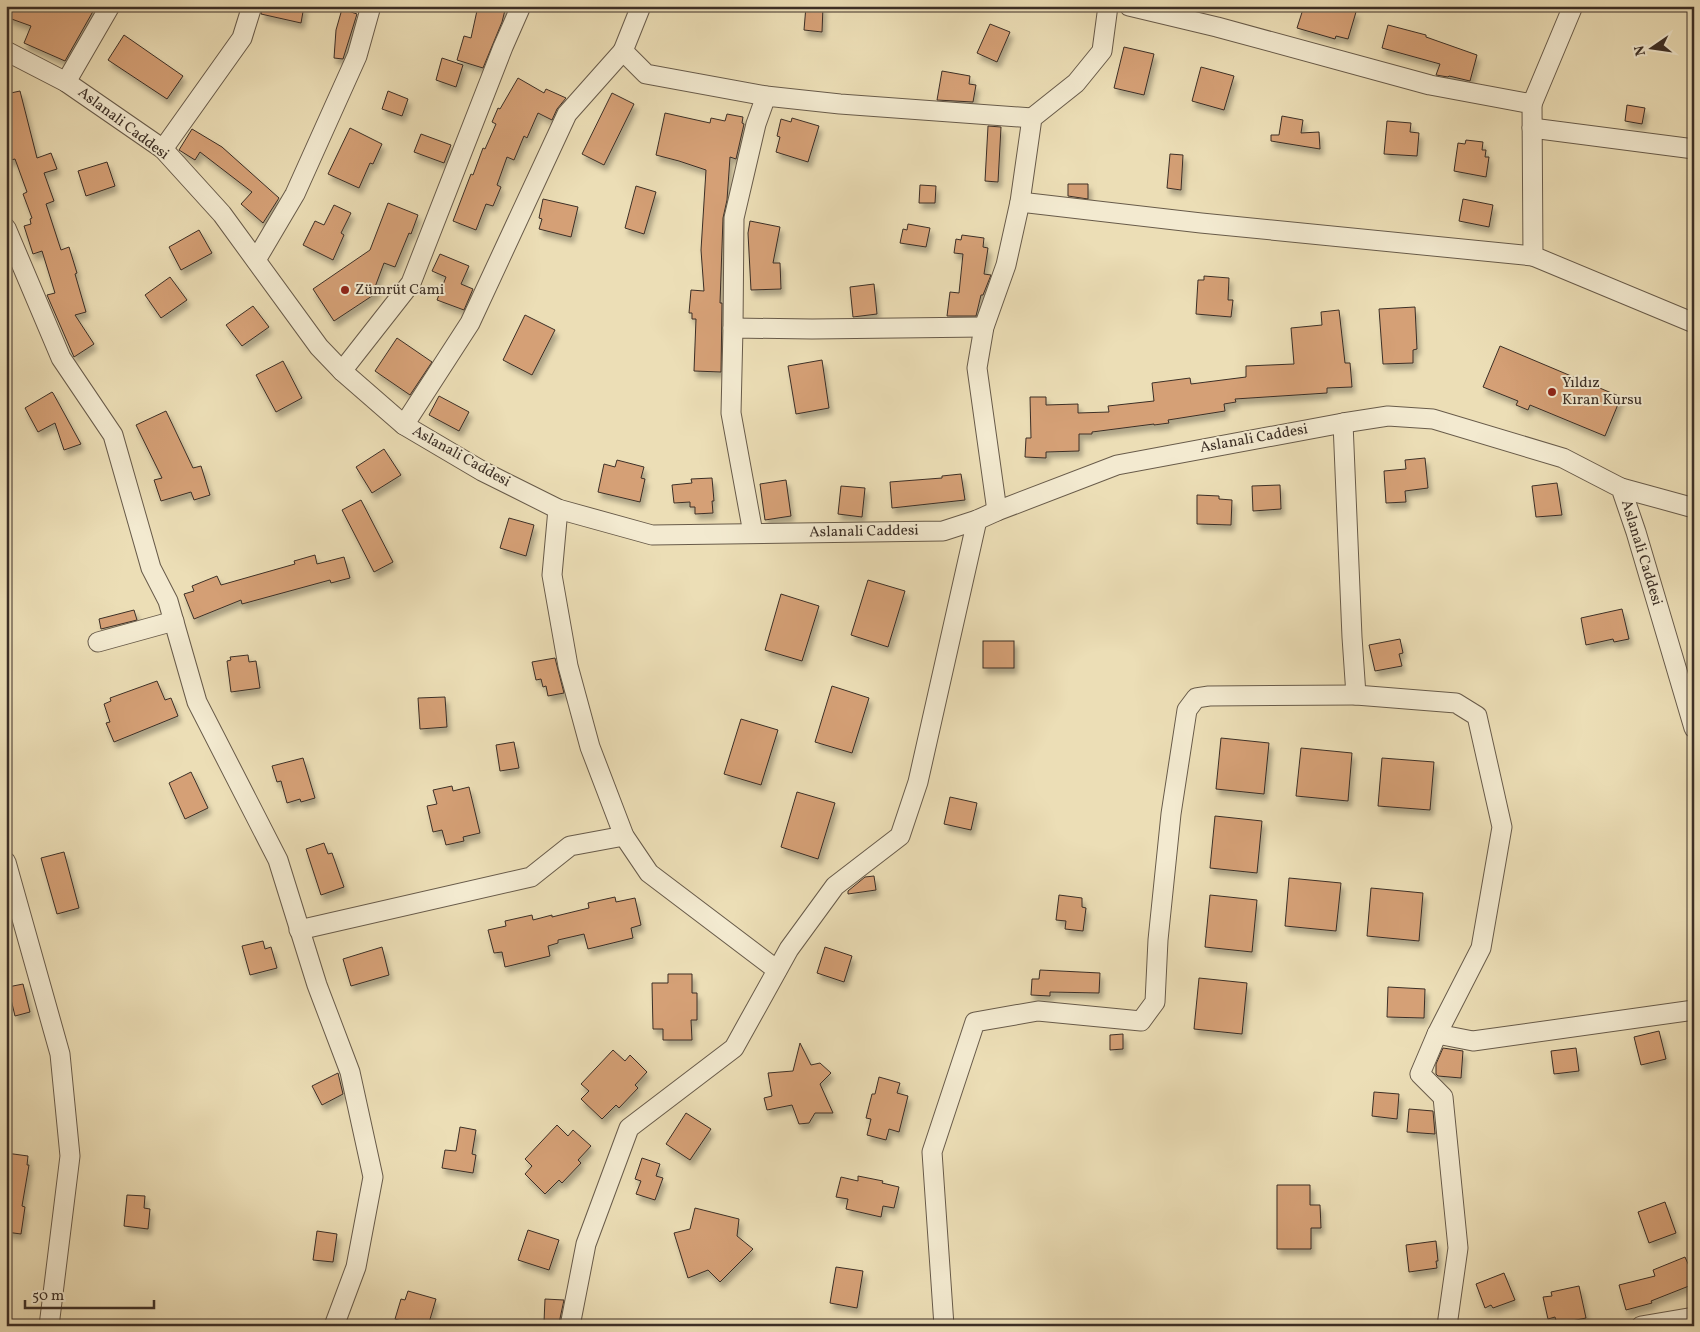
<svg xmlns="http://www.w3.org/2000/svg" width="1700" height="1332" font-family="Vollkorn,serif">
<style>
.building{fill:#d5a076;stroke:#3c2f26;filter:url(#shadow)}
.lines{fill:none;stroke-linecap:round;stroke-linejoin:round}
.minor-casing{stroke:#685b4a;stroke-width:21}
.minor{stroke:#f3ead0;stroke-width:19}
.poi-dot{fill:#8f2418;stroke:#f3ead0;stroke-width:2}
.labels{text-anchor:middle;dominant-baseline:central;stroke-width:4;stroke-linejoin:round;paint-order:stroke}
.street-label{font-size:15px;fill:#3c2f26;stroke:#f3ead0}
.poi-label{font-size:15px;fill:#3c2f26;stroke:#f3ead0;text-anchor:start}
</style>
<defs>
<filter id="shadow"><feDropShadow dx="3" dy="5.5" stdDeviation="2.5" flood-color="#0004"/></filter>
</defs>
<rect width="100%" height="100%" fill="#ecdeb6"/>
<filter id="stains"><feTurbulence type="fractalNoise" baseFrequency=".004" numOctaves="4"/><feColorMatrix values="0 0 0 0 .2 0 0 0 0 .09 0 0 0 0 .02 0 0 0 .5 -.17"/></filter>
<radialGradient id="worn" r=".72"><stop offset=".6" stop-color="#630" stop-opacity="0"/><stop offset="1" stop-color="#630" stop-opacity=".3"/></radialGradient>
<g class="building">
<polygon points="6,6 96,6 65,61 24,43 31,26 6,17"/>
<polygon points="263,6 304,6 301,23 261,14"/>
<polygon points="478,6 506,6 502,22 483,68 457,60 464,36 471,38"/>
<polygon points="806,6 823,6 822,32 804,30"/>
<polygon points="1304,6 1335,6 1356,12 1348,39 1336,36 1335,39 1297,28"/>
<polygon points="342,9 357,14 343,59 334,58 336,30"/>
<polygon points="990,24 1010,32 997,62 977,53"/>
<polygon points="1388,25 1426,35 1426,37 1477,55 1470,81 1449,76 1448,77 1436,75 1440,64 1382,48"/>
<polygon points="124,35 183,76 167,99 108,60"/>
<polygon points="1124,47 1154,54 1144,95 1114,88"/>
<polygon points="442,58 463,65 456,87 436,80"/>
<polygon points="1201,67 1234,76 1224,110 1192,101"/>
<polygon points="942,71 970,76 969,84 976,85 973,102 937,100"/>
<polygon points="518,78 544,93 546,89 566,98 557,109 552,120 538,113 527,138 524,136 514,160 507,157 497,185 501,187 493,206 486,204 476,230 453,221 471,174 473,175 483,148 485,149 496,124 492,122 498,108 500,109"/>
<polygon points="20,91 37,158 51,153 57,169 44,173 54,201 46,204 61,250 69,247 77,273 75,274 86,312 75,315 94,344 74,357 47,295 55,293 42,251 33,254 24,226 31,224 30,219 32,218 23,194 27,192 15,159 6,161 6,94"/>
<polygon points="388,91 408,99 402,116 382,109"/>
<polygon points="612,93 634,104 604,165 582,154"/>
<polygon points="1627,105 1645,108 1642,124 1625,121"/>
<polygon points="665,113 710,123 711,118 725,121 727,114 743,117 742,123 744,124 736,159 730,157 727,200 723,218 720,303 722,303 721,372 694,371 696,319 692,319 692,313 689,313 691,290 704,291 701,250 706,170 679,161 656,155"/>
<polygon points="1282,116 1303,120 1301,133 1319,132 1320,149 1271,141 1271,135 1279,135"/>
<polygon points="792,118 819,126 808,162 776,152 780,137 777,136 781,119 791,122"/>
<polygon points="1387,121 1411,123 1410,132 1419,133 1417,156 1384,154"/>
<polygon points="988,126 1001,127 998,182 985,181"/>
<polygon points="350,128 382,144 373,164 370,163 359,188 328,174"/>
<polygon points="192,129 222,147 279,198 263,223 241,204 252,192 200,152 195,160 179,150"/>
<polygon points="421,134 451,145 444,163 414,152"/>
<polygon points="1466,140 1483,142 1482,150 1486,150 1485,157 1489,157 1486,177 1454,171 1458,143 1465,144"/>
<polygon points="1170,154 1183,155 1181,190 1167,188"/>
<polygon points="107,162 115,186 86,196 78,171"/>
<polygon points="1068,184 1088,184 1088,199 1068,196"/>
<polygon points="920,185 936,186 935,203 919,203"/>
<polygon points="636,186 656,192 644,234 625,228"/>
<polygon points="543,199 578,207 571,237 539,229 542,219 539,218"/>
<polygon points="1463,199 1493,205 1489,227 1459,221"/>
<polygon points="388,203 418,215 411,234 409,233 395,267 384,263 375,287 378,292 334,321 313,289 370,250"/>
<polygon points="334,205 351,213 341,233 344,235 333,260 303,245 315,221 324,225"/>
<polygon points="750,221 780,227 773,263 780,263 781,289 751,290 748,233"/>
<polygon points="908,224 930,228 926,247 900,243 903,229 907,230"/>
<polygon points="199,230 212,253 181,270 169,247"/>
<polygon points="962,235 984,238 983,247 988,248 984,274 991,275 983,295 981,295 976,316 947,316 950,292 959,293 963,254 954,253 956,239 961,240"/>
<polygon points="440,254 469,266 461,284 473,289 464,310 437,300 446,277 432,271"/>
<polygon points="1204,276 1229,278 1228,300 1233,300 1231,317 1196,314 1198,280 1204,280"/>
<polygon points="170,277 187,300 161,318 145,295"/>
<polygon points="874,284 877,314 853,317 850,287"/>
<polygon points="253,306 269,327 242,346 226,325"/>
<polygon points="1415,307 1417,349 1413,350 1413,363 1383,364 1379,309"/>
<polygon points="1339,310 1345,363 1350,363 1352,387 1327,388 1327,393 1235,399 1236,402 1224,404 1225,411 1168,420 1169,423 1154,425 1154,424 1092,432 1092,434 1079,434 1079,451 1046,452 1046,458 1025,457 1026,438 1031,438 1030,397 1046,397 1046,405 1078,404 1078,413 1109,412 1108,406 1154,401 1152,383 1190,378 1191,384 1246,377 1246,366 1294,364 1291,328 1322,325 1321,312"/>
<polygon points="525,315 555,330 532,375 503,360"/>
<polygon points="397,338 432,362 410,395 375,371"/>
<polygon points="1500,346 1621,397 1605,436 1530,405 1528,410 1516,405 1518,401 1483,387"/>
<polygon points="822,360 829,408 796,414 788,366"/>
<polygon points="283,361 302,398 276,412 256,375"/>
<polygon points="52,392 53,393 81,444 64,450 55,423 38,432 25,408"/>
<polygon points="439,396 469,412 459,431 429,415"/>
<polygon points="166,411 193,468 201,466 210,495 194,500 191,492 161,501 154,480 162,478 136,425"/>
<polygon points="384,449 401,475 372,493 356,467"/>
<polygon points="1425,458 1428,488 1405,491 1406,502 1386,503 1384,471 1406,469 1405,460"/>
<polygon points="617,460 644,467 641,478 645,479 640,502 598,492 604,464 615,467"/>
<polygon points="961,474 965,500 892,508 890,482 942,478 942,476"/>
<polygon points="712,478 714,501 712,501 713,513 695,514 695,507 690,507 690,502 674,503 672,485 692,483 691,479"/>
<polygon points="786,480 791,516 765,520 760,484"/>
<polygon points="1557,483 1562,515 1536,517 1532,486"/>
<polygon points="1280,485 1281,509 1253,511 1252,486"/>
<polygon points="841,486 865,488 862,517 838,514"/>
<polygon points="1197,495 1219,496 1219,499 1232,500 1231,525 1197,524"/>
<polygon points="361,500 393,562 374,572 342,510"/>
<polygon points="509,518 534,525 526,556 500,548"/>
<polygon points="315,555 317,564 344,557 350,578 331,583 330,580 242,604 241,600 194,619 184,594 194,591 192,586 217,576 221,585 295,564 294,561"/>
<polygon points="868,580 905,591 888,647 851,635"/>
<polygon points="781,594 819,606 802,661 765,650"/>
<polygon points="1622,609 1629,639 1614,642 1613,639 1586,645 1581,618"/>
<polygon points="134,610 137,620 101,629 99,619"/>
<polygon points="1400,639 1403,653 1399,654 1402,666 1375,671 1369,645"/>
<rect x="983" y="641" width="31" height="27"/>
<polygon points="248,655 249,662 256,661 260,688 231,692 227,661 231,660 230,657"/>
<polygon points="555,658 564,693 548,696 546,686 543,687 541,679 536,680 532,662"/>
<polygon points="157,681 165,700 171,698 178,716 114,742 106,723 110,722 104,704 111,701 110,698"/>
<polygon points="832,686 869,698 852,753 815,742"/>
<polygon points="445,697 447,727 420,729 418,698"/>
<polygon points="741,719 778,730 761,785 724,774"/>
<polygon points="1221,738 1269,743 1264,794 1216,789"/>
<polygon points="514,742 519,768 500,771 496,745"/>
<polygon points="1301,748 1352,753 1348,801 1296,796"/>
<polygon points="303,758 315,798 301,802 300,799 287,803 281,781 277,782 272,766"/>
<polygon points="1382,758 1434,762 1430,810 1378,806"/>
<polygon points="191,772 208,808 185,819 169,783"/>
<polygon points="452,786 453,791 469,787 480,833 463,837 464,841 446,845 442,830 433,832 427,806 437,804 433,790"/>
<polygon points="797,792 835,803 818,859 781,847"/>
<polygon points="950,797 977,803 971,830 944,824"/>
<polygon points="1215,816 1262,821 1257,873 1210,868"/>
<polygon points="324,843 328,854 332,853 344,887 321,895 306,849"/>
<polygon points="64,852 79,908 57,914 41,858"/>
<polygon points="874,876 876,890 848,894 848,891 865,877"/>
<polygon points="1289,878 1341,883 1336,931 1285,926"/>
<polygon points="1371,888 1423,893 1419,941 1367,936"/>
<polygon points="1059,895 1082,898 1082,907 1086,908 1083,931 1065,929 1066,921 1056,920"/>
<polygon points="1210,895 1257,900 1252,952 1205,947"/>
<polygon points="615,897 616,902 635,898 641,925 631,928 633,938 588,949 584,934 558,940 558,943 548,946 550,956 505,967 502,952 494,953 488,930 506,926 505,921 532,915 533,920 552,915 552,917 589,908 588,903"/>
<polygon points="263,941 265,949 271,947 277,968 250,975 242,946"/>
<polygon points="382,947 389,975 351,986 343,959"/>
<polygon points="825,947 852,956 844,982 817,973"/>
<polygon points="1040,970 1100,973 1099,993 1050,992 1050,996 1031,995 1032,979 1039,979"/>
<polygon points="668,974 692,974 692,993 697,993 697,1020 691,1020 692,1040 663,1040 663,1029 653,1029 652,983 668,983"/>
<polygon points="1199,978 1247,983 1242,1034 1194,1029"/>
<polygon points="23,984 30,1012 15,1016 8,987"/>
<polygon points="1388,987 1425,989 1424,1018 1387,1017"/>
<polygon points="1659,1031 1666,1059 1641,1065 1634,1037"/>
<polygon points="1123,1034 1123,1049 1110,1050 1110,1035"/>
<polygon points="800,1043 811,1065 820,1063 831,1073 820,1084 833,1113 815,1113 809,1123 799,1124 792,1105 767,1110 764,1098 772,1096 768,1073 793,1071"/>
<polygon points="1443,1048 1463,1051 1461,1078 1438,1076 1436,1074 1436,1064"/>
<polygon points="1576,1048 1579,1071 1554,1074 1551,1051"/>
<polygon points="613,1050 625,1061 630,1055 647,1072 635,1085 638,1088 619,1108 616,1105 602,1119 581,1099 589,1091 581,1084"/>
<polygon points="338,1073 343,1094 322,1105 312,1086"/>
<polygon points="879,1077 900,1083 897,1093 908,1096 899,1132 889,1129 886,1140 867,1135 871,1119 866,1118 872,1094 875,1094"/>
<polygon points="1374,1092 1399,1094 1397,1119 1372,1116"/>
<polygon points="1409,1109 1433,1111 1435,1134 1407,1132"/>
<polygon points="686,1113 711,1129 690,1160 666,1144"/>
<polygon points="557,1125 568,1136 573,1130 591,1146 578,1160 581,1163 562,1183 559,1180 545,1194 525,1174 532,1166 525,1159"/>
<polygon points="460,1127 476,1130 472,1154 476,1155 473,1173 442,1168 445,1150 456,1151"/>
<polygon points="6,1153 28,1156 27,1165 29,1165 22,1206 25,1207 21,1234 6,1232"/>
<polygon points="642,1158 660,1164 656,1176 663,1178 655,1200 636,1194 641,1181 635,1179"/>
<polygon points="858,1176 883,1181 882,1183 899,1187 894,1208 883,1206 881,1217 846,1209 848,1199 836,1197 841,1177 858,1181"/>
<polygon points="1277,1185 1310,1185 1310,1205 1320,1205 1321,1228 1311,1228 1311,1249 1277,1249"/>
<polygon points="127,1195 145,1196 144,1208 150,1209 148,1229 124,1226"/>
<polygon points="1665,1202 1676,1233 1649,1243 1638,1212"/>
<polygon points="695,1208 739,1219 737,1236 753,1249 720,1282 708,1270 688,1278 674,1233 690,1229"/>
<polygon points="528,1230 559,1240 549,1270 518,1260"/>
<polygon points="317,1231 337,1234 333,1262 313,1260"/>
<polygon points="1436,1241 1438,1261 1436,1261 1437,1268 1409,1272 1406,1245"/>
<polygon points="1685,1257 1694,1277 1694,1284 1651,1301 1652,1303 1626,1310 1619,1285 1655,1276 1653,1270"/>
<polygon points="836,1267 863,1271 857,1308 830,1303"/>
<polygon points="1504,1273 1515,1300 1493,1308 1491,1305 1485,1308 1476,1284"/>
<polygon points="1579,1286 1586,1318 1557,1324 1555,1317 1548,1319 1543,1297 1552,1296 1551,1292"/>
<polygon points="408,1291 436,1299 428,1326 416,1326 395,1319 401,1299 405,1300"/>
<polygon points="545,1299 564,1300 559,1323 544,1322"/>
</g>
<g class="lines">
<g class="minor-casing">
<g id="minor">
<polyline points="641,6 623,51 646,74 766,96"/>
<polyline points="1129,6 1217,27 1430,85 1532,104 1533,256 1694,323"/>
<polyline points="6,51 66,82 163,149 222,214 319,347 342,371 404,425 482,471 558,509 652,535 943,531 977,520 997,511 1117,465 1343,423 1388,416 1433,419 1563,458 1621,488 1636,532 1694,728"/>
<polyline points="66,82 110,6"/>
<polyline points="1532,104 1573,6"/>
<polyline points="1532,128 1694,149"/>
<polyline points="163,149 242,38 252,6"/>
<polyline points="1020,202 1201,223 1533,256"/>
<polyline points="6,228 61,358 113,435 151,568 168,601 197,702 278,860 317,985 350,1072 373,1177 356,1267 334,1326"/>
<polyline points="256,260 295,194 357,56 371,6"/>
<polyline points="733,328 734,218 756,124 766,96 840,104 1032,118"/>
<polyline points="342,371 411,283 503,47 521,6"/>
<polyline points="1343,423 1352,637 1356,695 1456,703 1477,716 1502,827 1481,948 1437,1034 1420,1074 1443,1097 1458,1248 1447,1326"/>
<polyline points="404,425 470,323 567,114 623,51"/>
<polyline points="1621,488 1694,508"/>
<polyline points="558,509 552,575 568,666 590,747 624,836 649,873 777,970"/>
<polyline points="997,511 977,368 984,327 1006,265 1020,202 1032,118 1076,83 1102,51 1108,6"/>
<polyline points="753,533 731,413 733,328 812,329 984,327"/>
<polyline points="98,642 174,621"/>
<polyline points="6,862 60,1054 70,1156 49,1326"/>
<polyline points="299,930 531,877 570,846 624,836"/>
<polyline points="1437,1034 1473,1041 1694,1010"/>
<polyline points="570,1326 586,1244 629,1128 734,1048 789,949 835,886 900,836 918,782 977,520"/>
<polyline points="944,1326 932,1152 975,1022 1038,1011 1141,1021 1155,1002 1158,940 1171,814 1187,710 1196,698 1209,696 1356,695"/>
<polyline points="1641,1326 1694,1317"/>
</g>
</g>
<use href="#minor" class="minor"/>
</g>
<g class="poi-dot">
<circle cx="345" cy="290" r="5"/>
<circle cx="1552" cy="392" r="5"/>
</g>
<g class="labels">
<g class="street-label">
<text transform="translate(123 124) rotate(37)">Aslanali Caddesi</text>
<text transform="translate(1254 439) rotate(-10)">Aslanali Caddesi</text>
<text transform="translate(461 457) rotate(29)">Aslanali Caddesi</text>
<text transform="translate(864 532) rotate(-1)">Aslanali Caddesi</text>
<text transform="translate(1641 553) rotate(73)">Aslanali Caddesi</text>
</g>
<g class="poi-label">
<text x="355" y="290">Zümrüt Cami</text>
<text x="1562" y="383">Yıldız<tspan x="1562" dy="17">Kıran Kursu</tspan></text>
</g>
</g>
<rect width="1700" height="1332" fill="none" stroke="#ecdeb6" stroke-width="25"/>
<rect x="8" y="8" width="1685" height="1317" fill="none" stroke="#3c2f26" stroke-width="2.5"/>
<rect x="12" y="12" width="1675" height="1307" fill="none" stroke="#3c2f26"/>
<g transform="translate(1652 48) rotate(257)" stroke="#f3ead0" stroke-width="4" paint-order="stroke">
<path d="M0-4L9 19L0 12L-9 19Z" fill="#3c2f26"/>
<text y="-8" font-size="14" font-weight="bold" text-anchor="middle" fill="#3c2f26">N</text>
</g>
<path d="M25 1300v8h129v-8" fill="none" stroke="#3c2f26" stroke-width="2.5"/>
<text x="32" y="1300" font-size="15" fill="#3c2f26" stroke="#f3ead0" stroke-width="4" paint-order="stroke">50 m</text>
<rect width="100%" height="100%" filter="url(#stains)"/>
<rect width="100%" height="100%" fill="url(#worn)"/>
</svg>
